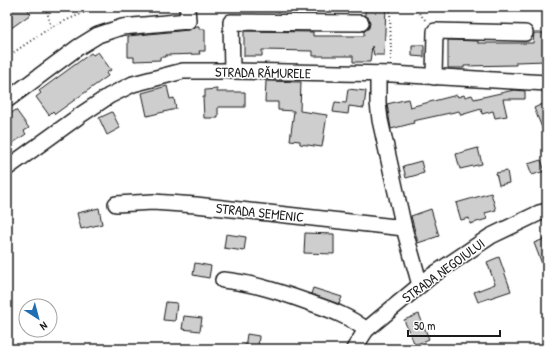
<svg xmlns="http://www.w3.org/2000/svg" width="554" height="356" viewBox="0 0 554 356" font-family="'Patrick Hand',sans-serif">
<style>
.building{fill:#cecece;stroke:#1c1c1c}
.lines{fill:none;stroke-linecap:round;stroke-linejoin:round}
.minor-casing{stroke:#1c1c1c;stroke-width:18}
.path{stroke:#1c1c1c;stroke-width:2;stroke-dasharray:1 3;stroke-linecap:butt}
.minor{stroke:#fff;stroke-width:15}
.labels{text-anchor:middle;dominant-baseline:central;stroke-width:3;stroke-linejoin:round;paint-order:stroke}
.street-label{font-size:14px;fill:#1c1c1c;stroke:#fff}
</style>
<rect width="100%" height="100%" fill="#fff"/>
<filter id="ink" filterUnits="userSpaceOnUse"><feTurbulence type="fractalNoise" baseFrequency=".025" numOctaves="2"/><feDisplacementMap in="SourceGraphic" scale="8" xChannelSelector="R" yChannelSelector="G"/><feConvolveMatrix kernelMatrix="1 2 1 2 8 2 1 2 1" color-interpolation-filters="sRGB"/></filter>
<g filter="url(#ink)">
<g class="building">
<path d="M7 7H26L31 14 7 31Z"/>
<path d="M365 7H386L384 55H374L372 46 370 62H353V56H313V51L262 50V56H244V31L313 32V36H364V31L369 28 370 23 369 18 365 15Z"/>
<path d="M195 26H199V29H205V51H199L200 54 166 55V57H160V60L134 61V57H128V36L189 30Z"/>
<path d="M534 33H547V61L516 62V65L464 66V68H448V40L478 41V43H533Z"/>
<path d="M412 45H424V57L412 56Z"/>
<path d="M98 52 111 70 106 73 108 76 55 114 53 111 49 115 36 97 41 93 39 91 91 53 93 55Z"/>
<path d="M266 81 301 82 300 111 327 115 322 147 300 144V141L290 140 294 111 278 110V102H265Z"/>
<path d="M167 86 170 99 174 98 176 109 147 116 142 93Z"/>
<path d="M217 89V92H245V107H218V118H204L203 97H205V90Z"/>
<path d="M348 89 366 91 364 108 349 106 348 114 333 112 335 102 346 103Z"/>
<path d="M514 90 525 91V99H503L507 116 495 118 493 111 482 114 481 109 461 115 459 111 413 121 414 123 391 129 387 104 408 99 410 107 457 95 458 97 464 95 465 97 472 95 474 99Z"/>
<path d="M547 102V140L534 108Z"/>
<path d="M16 110 29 128 24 131 26 134 7 147V116Z"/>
<path d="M112 112 120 128 107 135 99 118Z"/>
<path d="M478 148 482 164 460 169 456 154Z"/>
<path d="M541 160 545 171 532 175 528 164Z"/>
<path d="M421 161 424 173 406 178 403 166Z"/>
<path d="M507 171 509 183 499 185 496 173Z"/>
<path d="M491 193 496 210 485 213 487 219 470 224 469 218 461 220 456 203Z"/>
<path d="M99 208 102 224 81 229 77 213Z"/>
<path d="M431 209 439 236 418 243 411 216Z"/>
<path d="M305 233 334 234V254L304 253Z"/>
<path d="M226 234 246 237 244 251 224 248Z"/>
<path d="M547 238V274H546L534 243Z"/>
<path d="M499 257 511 291 478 302 474 292 495 284 487 262Z"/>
<path d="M195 263 211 266 209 278 193 275Z"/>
<path d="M313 288 342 297 339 304 311 294Z"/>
<path d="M166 302 177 303 175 321 163 320Z"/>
<path d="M419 314 429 339 415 345 404 320Z"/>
<path d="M184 316 202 318 200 331 182 329Z"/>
<path d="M247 334 259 336 258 348H245Z"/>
</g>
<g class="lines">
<defs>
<g id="minor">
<path d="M232 71 231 22 361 23"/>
<path d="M378 74V103L380 120 404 228 420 285"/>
<path d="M434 77 435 31 525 33"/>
<path d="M7 100 77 48 98 35 122 27 188 21 187 7"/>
<path d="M7 168 82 114 109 96 133 84 183 71H232L392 74 547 83"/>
<path d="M116 204 153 202 196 205 404 228"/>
<path d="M223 280C253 283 280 292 308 302 328 309 350 316 366 330"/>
<path d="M354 349 366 330 430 277 491 236 539 213 547 211"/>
</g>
</defs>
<use href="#minor" class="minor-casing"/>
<g class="path">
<path d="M46 7 51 27"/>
<path d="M116 7 118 14"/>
<path d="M390 7 391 61"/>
<path d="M414 7 426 21"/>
<path d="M7 57 51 27 97 7"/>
</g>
<use href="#minor" class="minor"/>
</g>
</g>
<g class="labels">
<g class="street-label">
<text transform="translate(263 72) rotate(1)">STRADA RĂMURELE</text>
<text transform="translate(260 212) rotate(6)">STRADA SEMENIC</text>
<text transform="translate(443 270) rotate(-36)">STRADA NEGOIULUI</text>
</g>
</g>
<rect width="554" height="356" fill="none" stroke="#fff" stroke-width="24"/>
<rect x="12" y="12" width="530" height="332" fill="none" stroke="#1c1c1c" stroke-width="1.5" filter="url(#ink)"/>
<g transform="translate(38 318) rotate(144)"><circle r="19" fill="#ffffff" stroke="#a4a4a4"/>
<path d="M0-3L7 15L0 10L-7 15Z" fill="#1f6fb2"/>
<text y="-6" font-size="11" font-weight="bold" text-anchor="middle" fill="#1c1c1c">N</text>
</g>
<path d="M408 330v6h92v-6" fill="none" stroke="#1c1c1c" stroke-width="2"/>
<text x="414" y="330" font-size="12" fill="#1c1c1c" stroke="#ffffff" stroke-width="3" paint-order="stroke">50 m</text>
</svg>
